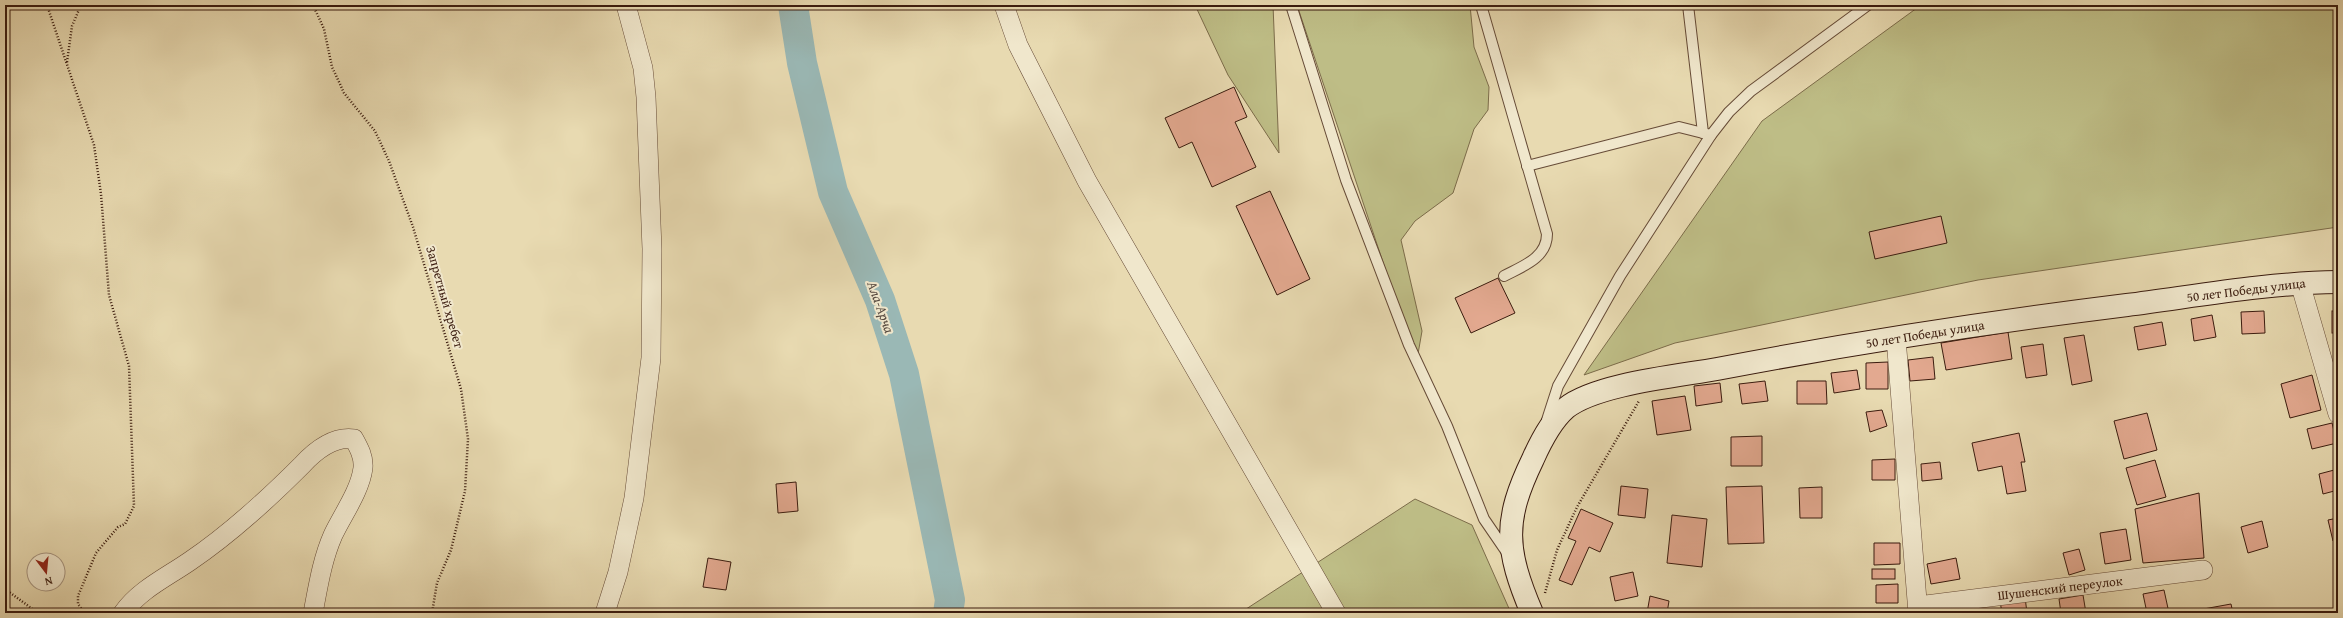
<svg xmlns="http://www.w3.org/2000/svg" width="2343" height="618" viewBox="0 0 2343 618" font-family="'Gentium Book Plus',serif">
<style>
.green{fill:#bebd86;stroke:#7c6c4a}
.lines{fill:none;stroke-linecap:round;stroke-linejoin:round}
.river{stroke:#9ab8b5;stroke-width:30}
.building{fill:#e3a990;stroke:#3a1b0e}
.service-casing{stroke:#664b37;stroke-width:12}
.minor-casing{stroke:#664b37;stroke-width:20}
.secondary-casing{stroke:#3a1b0e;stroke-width:24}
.path{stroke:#3a1b0e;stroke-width:2.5;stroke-dasharray:1 2;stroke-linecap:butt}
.service{stroke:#f0e7cc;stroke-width:10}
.minor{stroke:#f0e7cc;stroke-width:19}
.secondary{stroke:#f0e7cc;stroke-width:22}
.labels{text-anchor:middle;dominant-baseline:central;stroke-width:4;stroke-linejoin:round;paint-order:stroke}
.street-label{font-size:13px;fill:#3a1b0e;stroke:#f0e7cc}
.water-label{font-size:14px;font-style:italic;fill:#574a40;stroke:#f0e7cc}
</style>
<rect width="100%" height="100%" fill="#e8dab1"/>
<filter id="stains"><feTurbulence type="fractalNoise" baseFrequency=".005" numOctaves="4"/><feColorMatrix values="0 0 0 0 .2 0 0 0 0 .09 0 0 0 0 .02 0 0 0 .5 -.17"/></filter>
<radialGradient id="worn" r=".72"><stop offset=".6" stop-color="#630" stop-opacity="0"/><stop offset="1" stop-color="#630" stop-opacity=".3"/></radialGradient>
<g class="green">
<path d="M1195 5H1273L1279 153 1228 75Z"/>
<path d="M1297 5H1470L1474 47 1489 87 1488 110 1474 129 1453 193 1415 221 1401 240 1422 331 1418 354 1407 334Z"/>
<path d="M1921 5H2338V227L1978 280 1675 343 1584 375 1762 121Z"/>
<path d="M1415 499 1472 525 1511 613H1240Z"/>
</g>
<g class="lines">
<path class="river" d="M793 5 802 63 833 192 880 300 904 374 950 600 948 613"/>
</g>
<g class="building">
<path d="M1234 87 1247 117 1235 122 1256 167 1212 187 1192 142 1179 148 1165 118Z"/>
<path d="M1270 191 1310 279 1277 295 1236 206Z"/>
<path d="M1941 216 1947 243 1875 259 1869 232Z"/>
<path d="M1498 278 1515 313 1471 333 1455 298Z"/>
<path d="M2264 311 2265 333 2242 334 2241 312Z"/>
<rect x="2332" y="311" width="6" height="22"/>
<path d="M2212 315 2216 337 2194 341 2191 319Z"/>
<path d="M2162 322 2166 345 2138 350 2134 327Z"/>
<path d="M2008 332 2012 359 1946 370 1941 343Z"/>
<path d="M2084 335 2092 381 2072 385 2064 338Z"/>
<path d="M2043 344 2047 375 2026 378 2021 347Z"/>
<path d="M1933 357 1935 379 1910 381 1908 360Z"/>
<path d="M1888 362V389H1866V363Z"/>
<path d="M1857 370 1860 389 1834 393 1831 373Z"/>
<path d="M2312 375 2321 410 2290 418 2281 384Z"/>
<path d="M1765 381 1768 401 1742 404 1739 384Z"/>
<path d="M1797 381H1826L1827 404H1797Z"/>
<path d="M1720 383 1722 402 1696 406 1694 386Z"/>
<path d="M1685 396 1691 430 1657 435 1652 401Z"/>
<path d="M1882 410 1887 426 1870 432 1866 412Z"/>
<path d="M2147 413 2157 450 2124 459 2114 421Z"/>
<path d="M2332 423 2337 443 2312 449 2307 429Z"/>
<path d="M2019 433 2025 462H2021L2026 491 2007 494 2002 466 1978 471 1972 443Z"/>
<path d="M1762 436V466H1731V437Z"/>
<path d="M1895 459V480H1872V460Z"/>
<path d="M2155 460 2166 497 2137 505 2126 468Z"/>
<path d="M1940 462 1942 479 1922 481 1921 464Z"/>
<path d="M2338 469V490L2323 494 2319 474Z"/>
<path d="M796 482 798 511 778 513 776 484Z"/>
<path d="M1621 486 1648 489 1645 518 1618 515Z"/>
<path d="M1762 486 1764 543 1728 544 1726 487Z"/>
<path d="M1822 487V518H1800L1799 488Z"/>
<path d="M2199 493 2204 558 2143 563 2135 509Z"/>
<path d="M1581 509 1613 523 1600 552 1589 547 1572 585 1559 580 1576 541 1568 538Z"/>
<path d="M1672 515 1707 519 1702 567 1667 563Z"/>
<path d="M2338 518V539L2333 541 2328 520Z"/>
<path d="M2262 521 2268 547 2248 553 2241 527Z"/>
<path d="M2126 529 2131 560 2105 564 2100 533Z"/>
<path d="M1874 543H1900V564L1874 565Z"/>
<path d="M2079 549 2085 570 2069 575 2063 553Z"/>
<path d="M708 558 731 562 726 590 703 587Z"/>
<path d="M1956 558 1960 579 1931 584 1927 564Z"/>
<rect x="1872" y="569" width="23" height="10"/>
<path d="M1633 572 1638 596 1615 601 1610 577Z"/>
<path d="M1898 584V603H1876V585Z"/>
<path d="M2164 590 2169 613H2147L2143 594Z"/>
<path d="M2083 595 2086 613H2061L2059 599Z"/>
<path d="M1650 596 1669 601 1667 613H1647Z"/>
<path d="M2025 597 2027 613H2002L2000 601Z"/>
<path d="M2231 604 2233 613H2199L2198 610Z"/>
</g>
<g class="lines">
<defs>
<g id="service">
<path d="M1291 5 1346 180 1409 345 1447 426 1484 519 1508 554"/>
<path d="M1481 5 1547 234C1547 258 1523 266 1504 276"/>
<path d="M1688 5 1703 133"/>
<path d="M1527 166 1679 127 1711 135"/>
<path d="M1547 420 1558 386 1620 276 1711 135 1729 112 1751 91 1868 5"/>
</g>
<g id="minor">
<path d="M1004 5 1018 45 1087 181 1336 613"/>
<path d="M2300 283 2338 414"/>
<path d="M1896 338 1918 613"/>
<path d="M1918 606 2203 570"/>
<path d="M123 613C139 590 167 577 190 561 230 534 268 499 302 465 315 451 334 436 354 439 359 448 364 457 363 468 360 491 343 514 333 535 322 560 318 587 313 613"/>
<path d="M605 613 618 572 634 498 651 358 652 249 646 97 643 68 626 5"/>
</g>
<path id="secondary" d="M1532 613C1505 549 1503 521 1533 459 1541 441 1551 421 1566 408 1596 384 1678 376 1717 369 1853 343 1990 322 2127 305 2197 296 2267 283 2338 282"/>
</defs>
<use href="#service" class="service-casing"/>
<use href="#minor" class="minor-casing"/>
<use href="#secondary" class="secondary-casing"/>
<g class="path">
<path d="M47 5 94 145 101 194 109 295 129 366 134 506 125 524 118 527 96 553 78 596V604L83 611 82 613"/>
<path d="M313 5 324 29 332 67 340 84 344 93 375 131 389 161 413 227 461 389 468 439 465 491 451 550 437 583 432 613"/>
<path d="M67 62 72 26 81 5"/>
<path d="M5 589 38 613"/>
<path d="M1545 593 1557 550 1577 507 1639 401"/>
</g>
<use href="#service" class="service"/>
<use href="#minor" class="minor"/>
<use href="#secondary" class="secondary"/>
</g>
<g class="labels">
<g class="street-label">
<text transform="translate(2246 290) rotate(-7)">50 лет Победы улица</text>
<text transform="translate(445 297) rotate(74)">Запретный хребет</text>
<text transform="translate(1925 334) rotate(-9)">50 лет Победы улица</text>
<text transform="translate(2060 588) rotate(-7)">Шушенский переулок</text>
</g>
<g class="water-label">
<text transform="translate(881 307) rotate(70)">Ала-Арча</text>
</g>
</g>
<rect width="2343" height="618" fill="none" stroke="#e8dab1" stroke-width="20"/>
<rect x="6" y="6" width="2331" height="606" fill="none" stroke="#3a1b0e" stroke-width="2"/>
<rect x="10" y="10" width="2323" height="598" fill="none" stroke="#3a1b0e"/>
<g transform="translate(46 572) rotate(164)"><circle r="19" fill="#f0e7cc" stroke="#a79580"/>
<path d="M0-3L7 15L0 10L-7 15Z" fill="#8f2418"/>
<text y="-6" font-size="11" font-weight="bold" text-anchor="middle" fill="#3a1b0e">N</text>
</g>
<rect width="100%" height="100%" filter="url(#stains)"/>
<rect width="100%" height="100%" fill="url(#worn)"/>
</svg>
